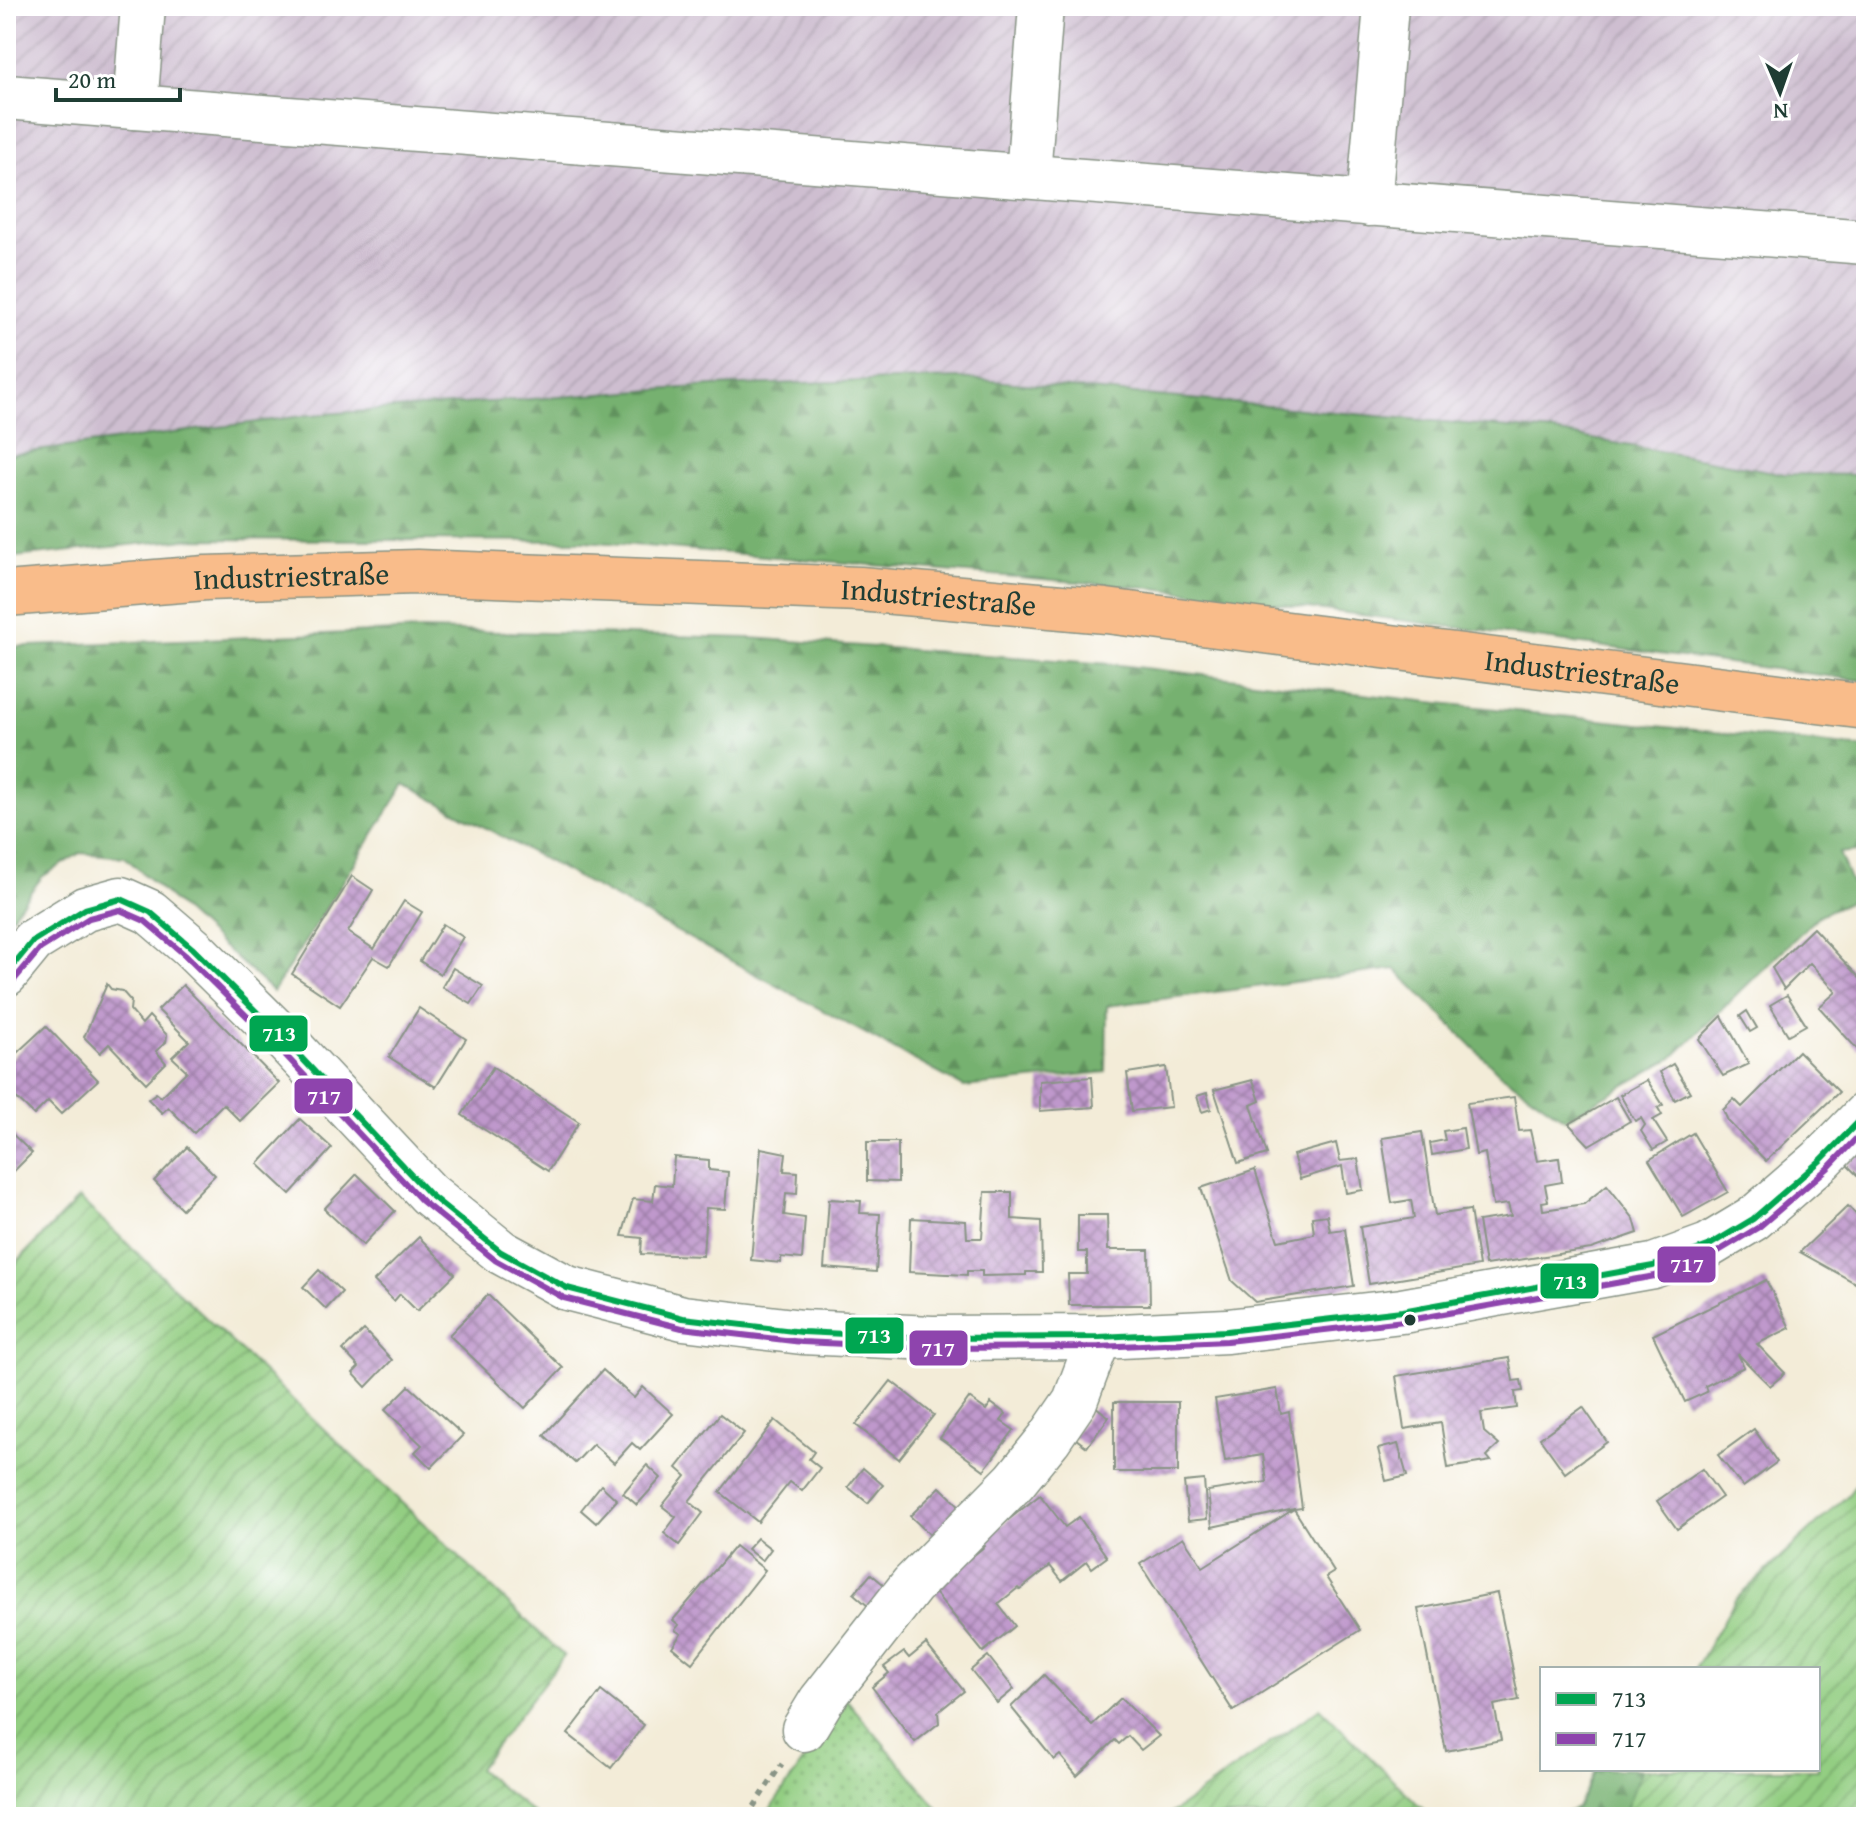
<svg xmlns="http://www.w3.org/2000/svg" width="1872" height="1823" viewBox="0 0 1872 1823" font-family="'Gentium Book Plus',serif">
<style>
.industrial{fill:url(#industrial-furrows)}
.forest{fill:url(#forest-firs);stroke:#4a7752;stroke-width:2}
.park{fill:url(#park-dots);stroke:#59865b;stroke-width:2}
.garden{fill:url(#garden-furrows);stroke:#59865b;stroke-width:2}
.building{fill:url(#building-cross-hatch)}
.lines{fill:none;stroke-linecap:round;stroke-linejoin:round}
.minor-casing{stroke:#899486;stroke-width:47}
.major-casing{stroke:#899486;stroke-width:47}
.path{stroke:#899486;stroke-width:5;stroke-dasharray:6 6;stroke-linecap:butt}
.minor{stroke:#fff;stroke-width:44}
.major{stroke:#f9bc8a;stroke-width:44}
.bus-1-casing{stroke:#fff;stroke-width:12}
.bus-2-casing{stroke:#fff;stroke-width:12}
.bus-1{stroke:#00a651;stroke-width:6}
.bus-2{stroke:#8e44ad;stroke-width:6}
.bus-dot{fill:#1f3d34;stroke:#fff;stroke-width:3}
.labels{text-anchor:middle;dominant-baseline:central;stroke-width:6;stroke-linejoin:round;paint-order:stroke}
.street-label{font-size:30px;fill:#1f3d34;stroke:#fff}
.line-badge{stroke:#fff;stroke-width:3}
.badge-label{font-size:22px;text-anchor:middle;font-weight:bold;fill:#fff}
</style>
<defs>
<pattern id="industrial-furrows" width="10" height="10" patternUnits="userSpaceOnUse" patternTransform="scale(2)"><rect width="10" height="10" fill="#cebed0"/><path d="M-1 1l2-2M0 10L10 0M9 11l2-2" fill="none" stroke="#b0a4b3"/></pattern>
<pattern id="forest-firs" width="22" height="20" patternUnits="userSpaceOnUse" patternTransform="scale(2)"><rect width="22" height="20" fill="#76b170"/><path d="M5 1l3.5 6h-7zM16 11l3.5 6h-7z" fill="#60915d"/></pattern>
<pattern id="park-dots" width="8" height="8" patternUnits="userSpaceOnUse" patternTransform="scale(2)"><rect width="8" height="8" fill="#93ce82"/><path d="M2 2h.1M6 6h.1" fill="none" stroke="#77a86b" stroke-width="1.8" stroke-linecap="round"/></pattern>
<pattern id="garden-furrows" width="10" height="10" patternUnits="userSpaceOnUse" patternTransform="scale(2)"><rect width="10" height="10" fill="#93ce82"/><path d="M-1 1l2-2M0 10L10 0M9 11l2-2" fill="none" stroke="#77a86b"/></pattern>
<pattern id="building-cross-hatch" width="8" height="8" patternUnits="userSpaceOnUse" patternTransform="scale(2)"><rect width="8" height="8" fill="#bf98cc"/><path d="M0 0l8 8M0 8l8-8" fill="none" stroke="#9b7da6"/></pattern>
</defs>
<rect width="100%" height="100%" fill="#fff"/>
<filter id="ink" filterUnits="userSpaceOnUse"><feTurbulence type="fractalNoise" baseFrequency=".0125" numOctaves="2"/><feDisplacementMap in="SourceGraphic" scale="16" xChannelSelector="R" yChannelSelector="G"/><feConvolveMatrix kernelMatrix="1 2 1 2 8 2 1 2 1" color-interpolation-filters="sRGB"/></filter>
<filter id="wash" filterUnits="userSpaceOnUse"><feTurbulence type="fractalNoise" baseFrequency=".006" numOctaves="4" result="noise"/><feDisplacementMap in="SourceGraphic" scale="32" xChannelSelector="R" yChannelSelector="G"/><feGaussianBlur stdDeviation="1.8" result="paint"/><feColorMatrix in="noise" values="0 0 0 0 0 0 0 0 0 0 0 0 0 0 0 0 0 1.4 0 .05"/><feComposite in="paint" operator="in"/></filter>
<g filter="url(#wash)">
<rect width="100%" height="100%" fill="#f3ecd8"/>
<path class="industrial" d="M6 6H1866V475L1785 474 1554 432 959 378 310 415 6 455Z"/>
<g class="forest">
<path d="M959 378 1554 432 1785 474 1866 475V681L1161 589 585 541 187 539 6 558V455L310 415 712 386Z"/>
<path d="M423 630 750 638 1111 664 1439 703 1866 748V850L1839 853 1858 898 1819 915 1671 1059 1565 1119 1499 1073 1395 969 1107 1006 1106 1072 964 1087 405 784 273 992 125 857 80 853 42 877 6 924V647Z"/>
<path d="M1596 1769H1642L1623 1817H1557L1577 1808Z"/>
</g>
<path class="park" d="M846 1699 945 1817H765Z"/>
<g class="garden">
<path d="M79 1198 564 1656 478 1769 538 1817H6V1273Z"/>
<path d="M1866 1471V1817H1623L1642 1769H1818V1669H1695L1735 1600 1848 1495Z"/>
<path d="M1320 1708 1431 1817H1166Z"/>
</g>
<g id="blocks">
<g class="building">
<path d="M352 876 373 890 348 932 374 949 404 901 422 912 389 966 373 957 340 1006 292 974Z"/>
<path d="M443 924 463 937 440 974 420 961Z"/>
<path d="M1813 928 1866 985V1041L1857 1049 1819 1007 1836 992 1810 963 1784 989 1772 968Z"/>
<path d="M453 968 483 986 471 1004 442 987Z"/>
<path d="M107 984 111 989 122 991 131 1001 130 1010 142 1024 149 1016 167 1035 166 1042 156 1051 166 1063 146 1083 109 1044 100 1053 84 1037Z"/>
<path d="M183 985 279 1083 240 1121 223 1104 194 1133 168 1107 162 1113 148 1099 156 1093 161 1097 187 1071 172 1057 189 1041 158 1010Z"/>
<path d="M1787 995 1806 1025 1788 1035 1770 1005Z"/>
<path d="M419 1008 466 1039 436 1087 389 1057Z"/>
<path d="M1747 1011 1757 1028 1750 1032 1740 1016Z"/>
<path d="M1722 1016 1749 1064 1723 1076 1699 1039Z"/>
<path d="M46 1026 98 1080 61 1114 48 1101 34 1115 6 1088V1063Z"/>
<path d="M1798 1051 1839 1092 1766 1161 1728 1121 1723 1110 1734 1099 1742 1107Z"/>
<path d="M1673 1064 1690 1092 1675 1100 1660 1072Z"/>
<path d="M493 1067 579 1122 548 1171 462 1115Z"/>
<path d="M1166 1067 1171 1107 1132 1111 1127 1073Z"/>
<path d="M1092 1077 1094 1107 1040 1111V1081Z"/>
<path d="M1253 1080 1260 1101 1251 1105 1267 1154 1238 1163 1214 1090Z"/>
<path d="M1647 1080 1663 1105 1658 1108 1662 1115 1653 1120 1667 1142 1653 1150 1641 1131 1645 1125 1641 1118 1635 1121 1620 1095Z"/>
<path d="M1207 1093 1211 1109 1202 1112 1197 1096Z"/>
<path d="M1514 1097 1519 1131 1530 1130 1537 1161 1559 1158 1562 1182 1545 1185 1548 1201 1542 1202 1543 1210 1584 1204 1607 1185 1634 1219 1638 1233 1591 1249 1485 1265 1478 1221 1511 1216 1508 1204 1493 1206 1485 1153 1476 1155 1467 1103Z"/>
<path d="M1616 1097 1630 1121 1589 1145 1569 1124Z"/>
<path d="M300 1119 332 1148 290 1194 258 1164Z"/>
<path d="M6 1128 32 1153 6 1179Z"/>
<path d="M1463 1128 1466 1149 1432 1155 1430 1143 1445 1140 1443 1131Z"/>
<path d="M1422 1132 1435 1215 1470 1210 1479 1266 1369 1284 1360 1227 1414 1218 1411 1200 1392 1203 1382 1138Z"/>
<path d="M1693 1133 1728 1192 1683 1217 1649 1160Z"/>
<path d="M867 1142H898V1182L867 1181Z"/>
<path d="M1336 1143 1340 1161 1358 1159 1363 1190 1346 1193 1342 1166 1300 1179 1293 1155Z"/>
<path d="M187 1147 215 1175 182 1209 154 1181Z"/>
<path d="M761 1148 786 1153 784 1171 798 1172 797 1194 786 1193 784 1215 805 1218 802 1259 781 1257V1263L751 1260Z"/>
<path d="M1862 1151 1866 1154V1184L1847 1165Z"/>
<path d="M674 1157 709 1160V1170L728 1172 725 1209 706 1208 703 1256 641 1254 642 1238 622 1236 633 1199 653 1201 655 1184 672 1186Z"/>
<path d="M1255 1170 1278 1241 1314 1234 1312 1217 1327 1215 1330 1231 1345 1229 1354 1286 1255 1302 1232 1281 1201 1188Z"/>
<path d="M357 1174 395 1211 363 1245 324 1209Z"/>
<path d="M985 1192H1012V1219L1041 1221 1042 1272H1026V1275L982 1276V1271H967V1275L909 1272 911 1218 966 1221 967 1238H982Z"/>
<path d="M829 1199 861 1201 860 1213 880 1214 876 1272 824 1268Z"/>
<path d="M1848 1206 1866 1225V1289L1800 1252Z"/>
<path d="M1078 1215H1107L1108 1250H1149L1150 1305H1069L1068 1274H1087V1252H1078Z"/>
<path d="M419 1237 455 1274 417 1311 400 1294 394 1301 374 1281Z"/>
<path d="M319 1270 342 1292 326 1309 303 1287Z"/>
<path d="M1766 1280 1790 1328 1757 1344 1785 1373 1770 1386 1738 1354 1744 1367 1705 1386 1707 1392 1685 1402 1653 1335Z"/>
<path d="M488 1295 563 1368 525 1408 449 1335Z"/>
<path d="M364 1330 392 1360 366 1387 353 1373 359 1367 343 1350Z"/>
<path d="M1509 1358 1513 1381 1521 1380 1523 1391 1515 1392 1517 1408 1481 1413 1484 1432 1499 1445 1487 1456 1491 1461 1448 1468 1441 1423 1404 1429 1396 1376Z"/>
<path d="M603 1370 634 1398 643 1387 673 1414 640 1450 632 1443 614 1463 593 1444 575 1463 544 1435Z"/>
<path d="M891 1381 934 1415 899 1459 856 1425Z"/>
<path d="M409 1386 463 1435 431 1468 415 1452 422 1445 385 1410Z"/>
<path d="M1277 1389 1281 1414 1289 1412 1302 1508 1294 1509 1334 1572 1326 1577 1360 1630 1233 1711 1140 1564 1183 1537 1203 1567 1294 1509 1212 1527 1208 1491 1267 1482 1263 1455 1225 1461 1215 1399Z"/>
<path d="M969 1398 986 1410 991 1403 1006 1414 1001 1421 1014 1430 984 1470 940 1438Z"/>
<rect x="1114" y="1402" width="64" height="70"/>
<path d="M1095 1406 1109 1417 1087 1447 1072 1436Z"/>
<path d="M1583 1407 1607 1442 1565 1473 1540 1438Z"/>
<path d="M720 1414 744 1433 689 1501 703 1513 679 1545 664 1533 676 1517 662 1506 686 1476 677 1468Z"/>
<path d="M775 1420 814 1452 809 1459 820 1468 802 1491 790 1482 758 1522 720 1492Z"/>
<path d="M1754 1429 1777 1462 1743 1487 1718 1455Z"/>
<path d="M1398 1444 1407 1476 1386 1481 1378 1449Z"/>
<path d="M647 1465 661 1478 637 1505 623 1493Z"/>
<path d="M863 1468 883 1485 868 1503 848 1487Z"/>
<path d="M1702 1469 1722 1497 1677 1529 1657 1501Z"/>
<path d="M1204 1480 1207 1519 1188 1521 1184 1482Z"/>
<path d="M601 1485 617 1500 596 1523 581 1510Z"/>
<path d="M940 1487 969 1515 941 1545 910 1516Z"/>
<path d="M1040 1495 1065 1527 1079 1517 1107 1557 1092 1568 1087 1561 1062 1581 1050 1566 1020 1590 1018 1588 998 1604 1015 1626 983 1652 932 1589 985 1546 981 1541Z"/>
<path d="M757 1538 771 1549 762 1561 747 1549Z"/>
<path d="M735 1546 765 1570 692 1663 672 1647 681 1634 675 1630 679 1625 673 1620Z"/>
<path d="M871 1574 894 1593 876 1613 854 1594Z"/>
<path d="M1497 1593 1519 1700 1494 1705 1501 1740 1446 1751 1418 1609Z"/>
<path d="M926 1644 964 1691 938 1712 939 1723 915 1742 872 1687 889 1673 884 1667 904 1652 909 1658Z"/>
<path d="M988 1656 1014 1689 997 1703 971 1670Z"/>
<path d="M1044 1675 1092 1725 1121 1698 1159 1736 1141 1750 1128 1736 1119 1744 1115 1740 1077 1776 1060 1755 1054 1760 1011 1707Z"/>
<path d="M601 1691 644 1725 611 1768 568 1734Z"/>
</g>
</g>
</g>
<g filter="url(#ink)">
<use href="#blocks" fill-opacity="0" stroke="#899486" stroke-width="2"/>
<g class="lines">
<defs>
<g id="minor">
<path d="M6 97 1866 242"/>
<path d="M135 107 143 6"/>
<path d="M1028 176 1041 6"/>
<path d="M1369 204 1386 6"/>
<path d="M6 974 33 941 85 909 121 899 150 912 192 948 282 1037 429 1194 501 1252 567 1288 683 1318 802 1332 932 1338 1099 1337 1227 1331 1402 1311 1653 1266 1708 1246 1753 1219 1821 1160 1866 1114"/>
<path d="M804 1729 821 1701 912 1585 1015 1481 1049 1439 1075 1401 1099 1337"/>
</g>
<g id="major">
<path id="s1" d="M6 594 206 578 417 572 860 589 1106 611 1866 707"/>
</g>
</defs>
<use href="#minor" class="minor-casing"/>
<use href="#major" class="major-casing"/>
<path class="path" d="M747 1817 782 1764"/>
<use href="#minor" class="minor"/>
<use href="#major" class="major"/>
<defs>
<path id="bus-1" d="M6 974 33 941 85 909 121 899 150 912 192 948 282 1037 429 1194 501 1252 567 1288 683 1318 802 1332 932 1338 1099 1337 1227 1331 1402 1311 1653 1266 1708 1246 1753 1219 1821 1160 1866 1114"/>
<path id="bus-2" d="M14 980 40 949 89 918 120 910 145 921 185 955 275 1044 422 1201 495 1260 564 1298 682 1328 802 1342 932 1348 1099 1347 1227 1341 1404 1321 1655 1276 1712 1255 1759 1227 1828 1168 1866 1128"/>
</defs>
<use href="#bus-1" class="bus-1-casing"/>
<use href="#bus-2" class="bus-2-casing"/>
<use href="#bus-1" class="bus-1"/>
<use href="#bus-2" class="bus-2"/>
</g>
</g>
<circle class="bus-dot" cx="1410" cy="1320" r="7"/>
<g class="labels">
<g class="street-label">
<text stroke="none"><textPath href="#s1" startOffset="286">Industriestraße</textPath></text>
<text stroke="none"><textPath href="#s1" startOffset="934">Industriestraße</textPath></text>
<text stroke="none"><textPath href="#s1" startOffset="1582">Industriestraße</textPath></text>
</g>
</g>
<g class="line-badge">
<rect x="248" y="1014" width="61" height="39" rx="8" fill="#00a651"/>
<rect x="293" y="1077" width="61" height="38" rx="8" fill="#8e44ad"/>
<rect x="1656" y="1245" width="61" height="39" rx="8" fill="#8e44ad"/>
<rect x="1539" y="1262" width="61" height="38" rx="8" fill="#00a651"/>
<rect x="844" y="1316" width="61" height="39" rx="8" fill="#00a651"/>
<rect x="908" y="1329" width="61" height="38" rx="8" fill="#8e44ad"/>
</g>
<g class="badge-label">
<text x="279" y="1041">713</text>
<text x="324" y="1104">717</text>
<text x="1687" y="1272">717</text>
<text x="1570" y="1289">713</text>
<text x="874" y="1343">713</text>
<text x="938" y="1356">717</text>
</g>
<rect width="1872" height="1823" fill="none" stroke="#fff" stroke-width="32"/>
<rect x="1540" y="1667" width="280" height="104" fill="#ffffff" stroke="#a5b1ae" stroke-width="2"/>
<rect x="1556" y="1693" width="40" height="12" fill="#00a651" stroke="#a5b1ae" stroke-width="2"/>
<text x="1612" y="1707" font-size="24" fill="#1f3d34">713</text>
<rect x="1556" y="1733" width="40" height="12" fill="#8e44ad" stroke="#a5b1ae" stroke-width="2"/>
<text x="1612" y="1747" font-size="24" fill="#1f3d34">717</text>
<g transform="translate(1780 92) rotate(178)" stroke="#ffffff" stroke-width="6" paint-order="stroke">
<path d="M0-6L14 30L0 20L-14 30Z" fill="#1f3d34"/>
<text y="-12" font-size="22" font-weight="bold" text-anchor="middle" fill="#1f3d34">N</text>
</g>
<path d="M56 88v12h124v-12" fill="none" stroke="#1f3d34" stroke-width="4"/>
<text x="68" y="88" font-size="24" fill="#1f3d34" stroke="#ffffff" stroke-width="6" paint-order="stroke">20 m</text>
</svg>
